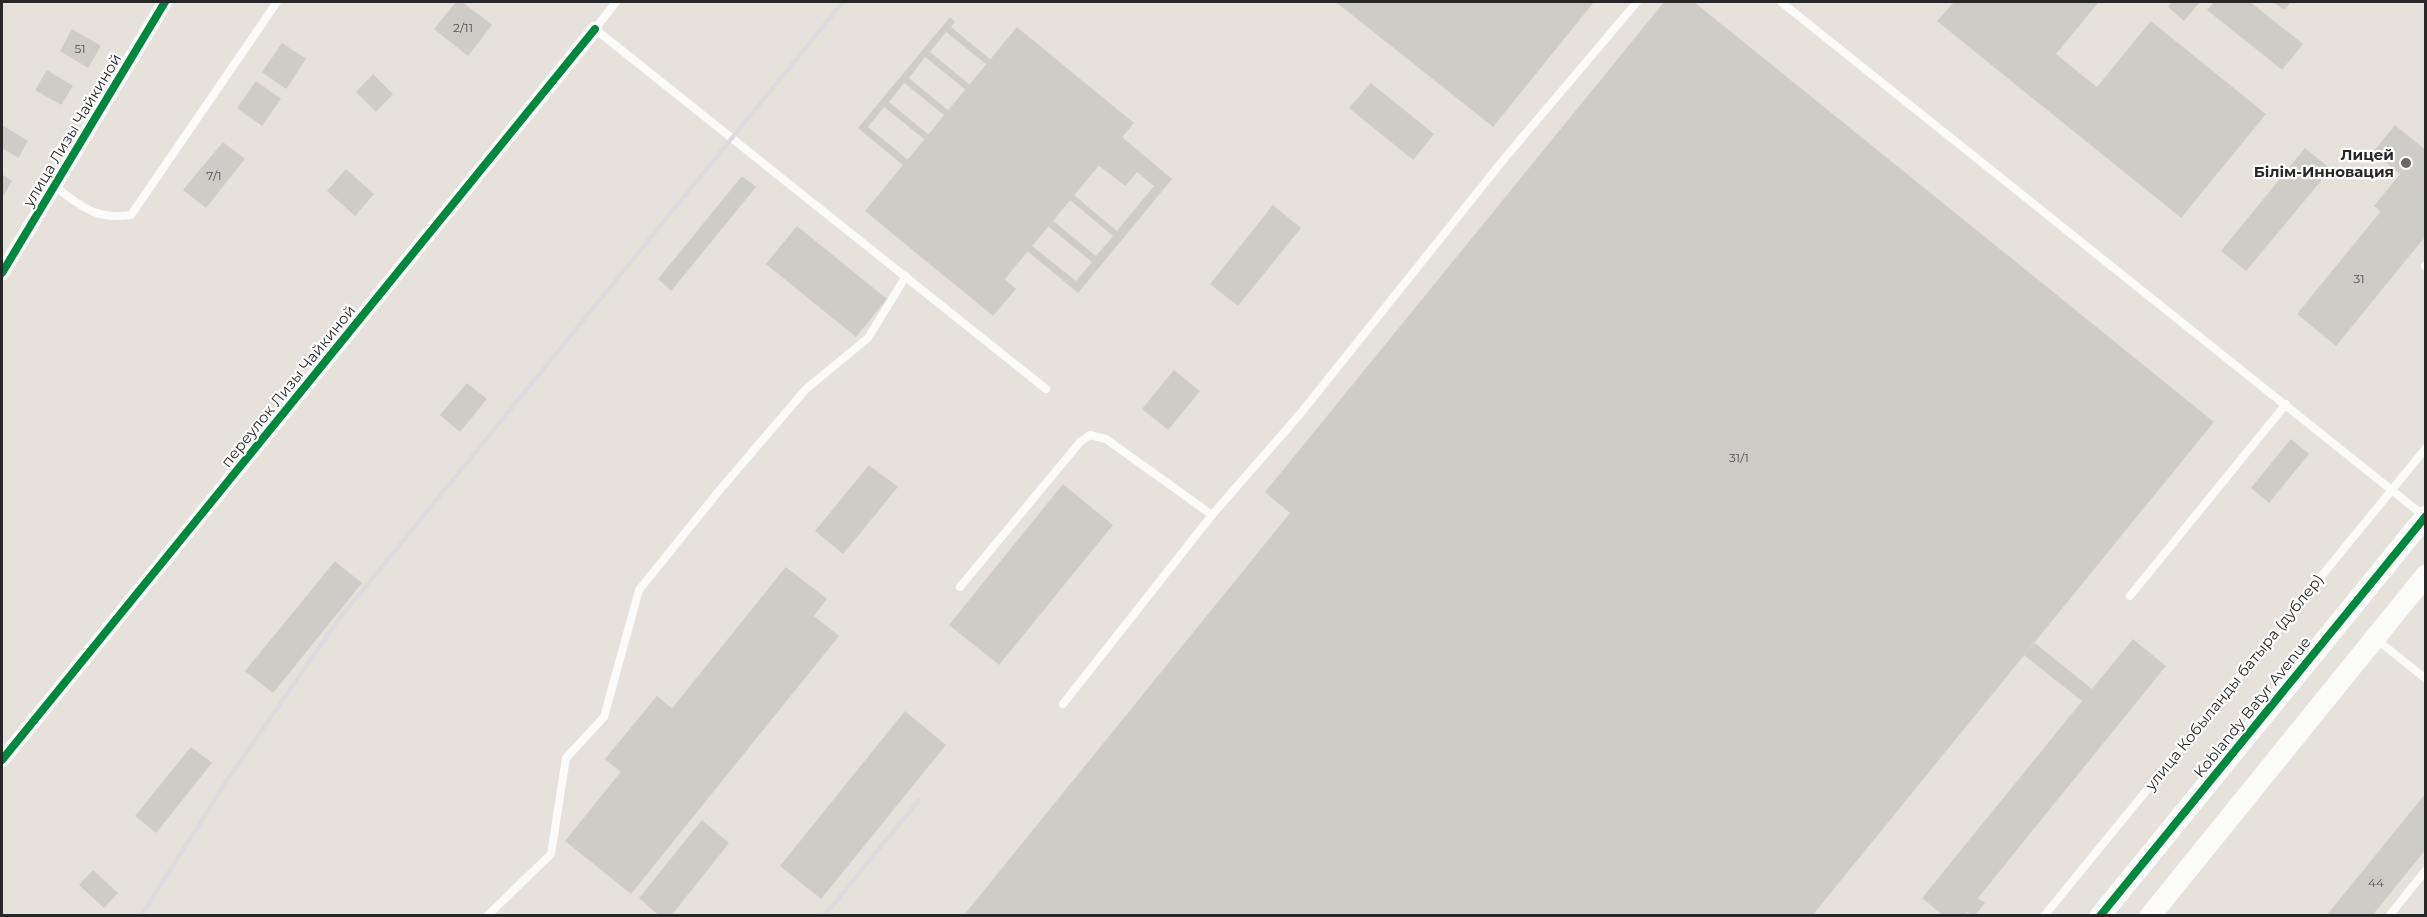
<svg xmlns="http://www.w3.org/2000/svg" width="2427" height="917" viewBox="0 0 2427 917" font-family="Montserrat,sans-serif">
<style>
.building{fill:#ceccc7;stroke:#d0cdc8;stroke-width:1.5}
.lines{fill:none;stroke-linecap:round;stroke-linejoin:round}
.lane{stroke:#fbfbfa;stroke-width:8}
.street{stroke:#fbfbfa;stroke-width:15}
.secondary{stroke:#fbfbfa;stroke-width:21}
.rail{stroke:#dcdbdd;stroke-width:4.5}
.cycleway-casing{stroke:#fff;stroke-width:11}
.cycleway{stroke:#00873e;stroke-width:8}
.poi-dot{fill:#6a6866;stroke:#fff;stroke-width:2}
.labels{text-anchor:middle;dominant-baseline:central;stroke-width:4.5;stroke-linejoin:round;paint-order:stroke}
.number-label{font-size:12px;fill:#525150}
.street-label{font-size:15px;fill:#272727;stroke:#fff}
.poi-label{font-size:15px;font-weight:bold;fill:#272727;stroke:#fff;text-anchor:end}
</style>
<rect width="100%" height="100%" fill="#e6e2db"/>
<g class="building">
<path d="M457 2H461L491 25 468 55 435 29Z"/>
<path d="M1337 2H1593L1493 126Z"/>
<path d="M1665 2H1693L2213 422 1811 916H964L1291 513 1266 492Z"/>
<path d="M1955 2H2098L2055 54 2097 88 2151 22 2265 114 2181 217 1938 21Z"/>
<path d="M2173 2H2199L2184 20 2169 7Z"/>
<path d="M2215 2H2249L2302 44 2282 69 2208 10Z"/>
<path d="M2274 2H2290L2284 9Z"/>
<path d="M950 18 954 22 950 27 990 60 987 64 946 31 929 52 969 85 966 89 925 56 908 78 948 111 945 115 904 82 888 102 928 135 925 139 884 106 867 127 907 160 904 165 859 128Z"/>
<path d="M1017 28 1133 123 1004 279 1015 289 993 315 866 211Z"/>
<path d="M72 30 100 46 88 67 61 51Z"/>
<path d="M282 44 305 59 286 88 263 72Z"/>
<path d="M47 71 72 86 61 104 36 90Z"/>
<path d="M373 75 392 94 376 111 357 92Z"/>
<path d="M256 82 280 99 262 125 238 108Z"/>
<path d="M1371 84 1433 134 1413 159 1350 108Z"/>
<path d="M2 126 27 141 18 157 2 147Z"/>
<path d="M2395 126 2426 151V194L2374 152Z"/>
<path d="M1121 137 1171 179 1078 292 1027 250 1031 246 1076 282 1093 262 1048 225 1052 221 1096 257 1114 236 1070 199 1073 195 1117 232 1155 186 1137 171 1125 185 1098 164Z"/>
<path d="M223 143 244 159 206 207 184 190Z"/>
<path d="M2305 149 2330 169 2246 270 2222 251Z"/>
<path d="M346 170 373 194 355 215 328 191Z"/>
<path d="M2401 174 2426 194V235L2419 243 2375 206Z"/>
<path d="M2 175 11 181 2 197Z"/>
<path d="M742 177 755 187 671 290 659 279Z"/>
<path d="M1273 206 1300 228 1238 305 1211 284Z"/>
<path d="M2381 212 2419 243 2336 345 2298 314Z"/>
<path d="M797 227 886 299 856 336 767 264Z"/>
<path d="M1174 371 1199 391 1168 429 1143 409Z"/>
<path d="M467 384 486 399 460 431 441 415Z"/>
<path d="M2291 440 2308 454 2269 502 2252 488Z"/>
<path d="M869 466 897 487 843 553 816 531Z"/>
<path d="M1063 485 1112 525 999 664 950 625Z"/>
<path d="M335 562 361 583 273 692 246 671Z"/>
<path d="M786 568 826 599 813 616 773 584Z"/>
<path d="M773 584 838 636 631 893 566 841Z"/>
<path d="M2133 640 2165 666 1977 898 1984 903 1974 916 1967 911 1963 916H1945L1923 898 2083 701 2025 655 2035 644 2092 690Z"/>
<path d="M657 697 672 709 622 772 606 759Z"/>
<path d="M905 712 945 745 821 898 781 866Z"/>
<path d="M191 748 211 763 156 832 136 816Z"/>
<path d="M2426 794V848L2371 916H2327Z"/>
<path d="M702 821 728 843 670 916H661L640 898Z"/>
<path d="M93 871 117 893 104 907 80 885Z"/>
</g>
<g class="lines">
<g class="lane">
<path d="M616 2 595 29 1046 389"/>
<path d="M1781 2 2424 516"/>
<path d="M54 186C83 207 94 220 131 215L277 2"/>
<path d="M2425 266H2426"/>
<path d="M960 587 1080 442 1090 435 1106 439 1212 515"/>
<path d="M2130 596 2286 404"/>
<path d="M2376 639 2426 679"/>
<path d="M1063 704 1212 515 1300 414 1504 159 1637 2"/>
<path d="M487 916 551 854 566 758 604 717 639 590 718 492 806 389 868 338 906 276"/>
<path d="M2044 916 2426 448"/>
<path d="M2389 916 2426 870"/>
</g>
<g class="street">
<path d="M2 273 165 2"/>
<path d="M2 760 595 29"/>
</g>
<g class="secondary">
<path d="M2100 916 2426 516"/>
<path d="M2150 916 2426 575"/>
</g>
<g class="rail">
<path d="M141 916 226 782 336 623 843 2"/>
<path d="M824 916 919 800"/>
</g>
<defs>
<g id="cycleway">
<path d="M2 273 165 2"/>
<path d="M2 760 595 29"/>
<path d="M2100 916 2426 516"/>
</g>
</defs>
<use href="#cycleway" class="cycleway-casing"/>
<use href="#cycleway" class="cycleway"/>
</g>
<circle class="poi-dot" cx="2406" cy="163" r="6"/>
<g class="labels">
<g class="number-label">
<text x="463" y="27">2/11</text>
<text x="80" y="48">51</text>
<text x="214" y="175">7/1</text>
<text x="2359" y="278">31</text>
<text x="1739" y="457">31/1</text>
<text x="2376" y="882">44</text>
</g>
<g class="street-label">
<text transform="translate(72 130) rotate(-59)">улица Лизы Чайкиной</text>
<text transform="translate(288 386) rotate(-51)">переулок Лизы Чайкиной</text>
<text transform="translate(2234 682) rotate(-51)">улица Кобыланды батыра (дублер)</text>
<text transform="translate(2252 707) rotate(-51)">Koblandy Batyr Avenue</text>
</g>
<g class="poi-label">
<text x="2394" y="154">Лицей<tspan x="2394" dy="17">Білім-Инновация</tspan></text>
</g>
</g>
<rect width="2427" height="917" fill="none" stroke="#272727" stroke-width="6"/>
</svg>
